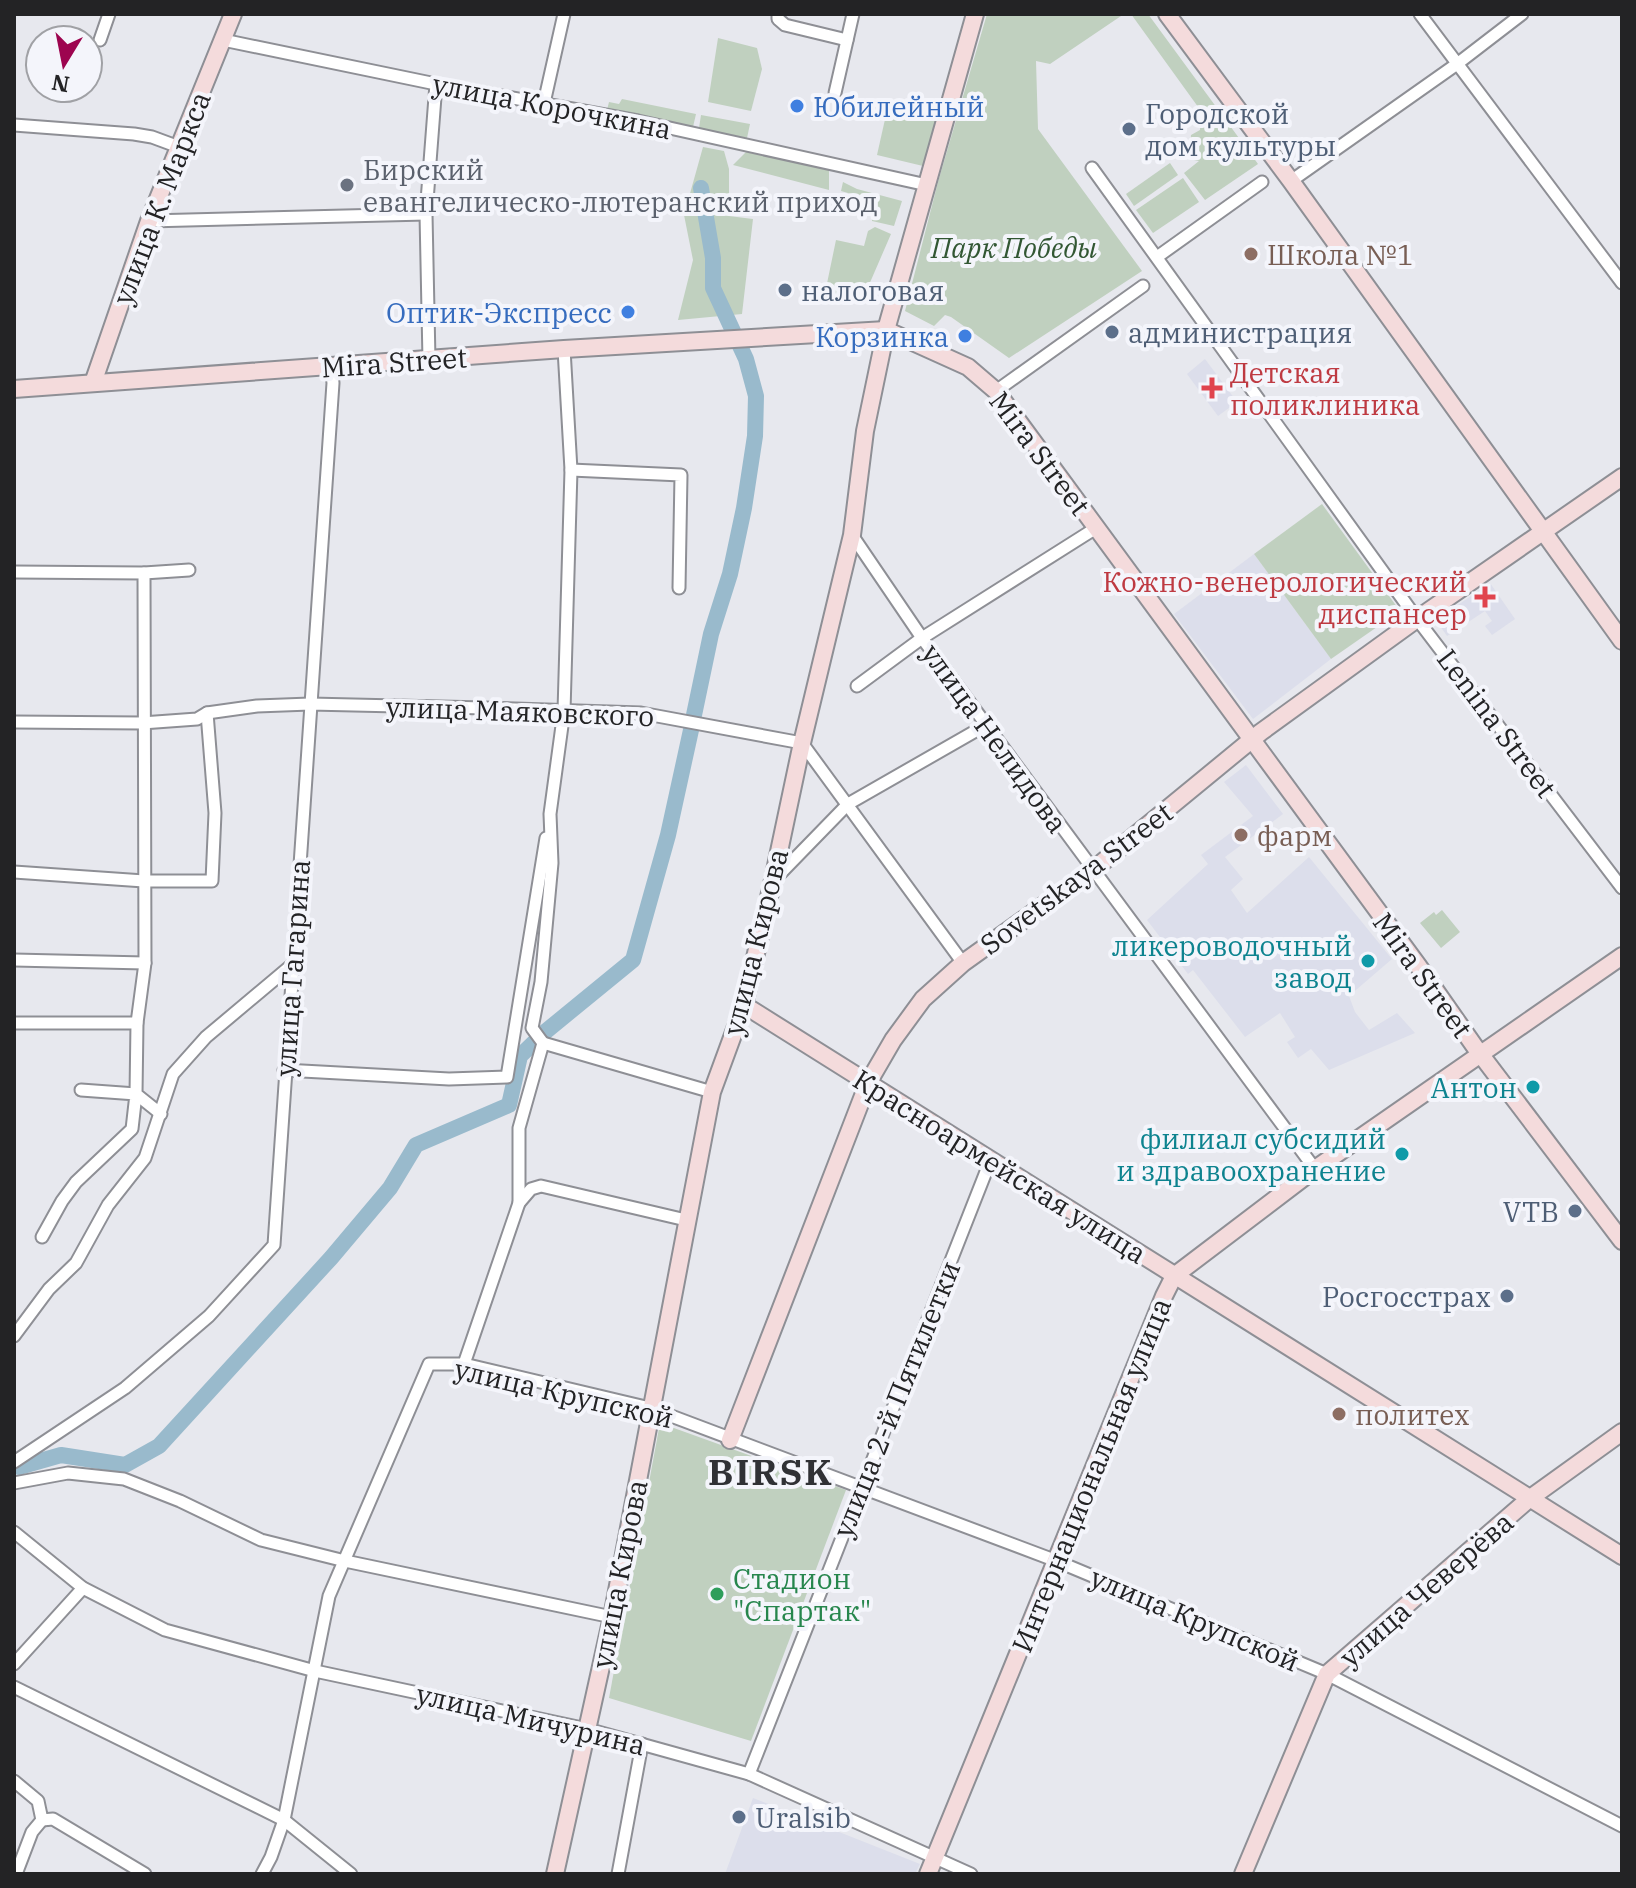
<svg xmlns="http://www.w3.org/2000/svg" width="1636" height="1888" viewBox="0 0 1636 1888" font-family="'IBM Plex Serif',serif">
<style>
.built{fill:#dcdeeb}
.green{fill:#c0d0bf}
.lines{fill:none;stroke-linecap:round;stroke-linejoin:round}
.river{stroke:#99bacc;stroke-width:16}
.street-casing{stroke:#8e8f95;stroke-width:15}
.secondary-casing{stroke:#8e8f95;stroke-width:20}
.street{stroke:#fff;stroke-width:11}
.secondary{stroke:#f4dbdc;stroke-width:16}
.shop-dot{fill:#3f7fe0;stroke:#f4f5fb;stroke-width:3}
.service-dot{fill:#5c6f8a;stroke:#f4f5fb;stroke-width:3}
.worship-dot{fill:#6b7280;stroke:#f4f5fb;stroke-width:3}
.education-dot{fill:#8d6e63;stroke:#f4f5fb;stroke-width:3}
.health-dot{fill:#e0444e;stroke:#f4f5fb;stroke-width:3}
.culture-dot{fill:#0f9aa8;stroke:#f4f5fb;stroke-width:3}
.leisure-dot{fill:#2e9e5b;stroke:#f4f5fb;stroke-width:3}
.labels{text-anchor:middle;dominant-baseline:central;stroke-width:8;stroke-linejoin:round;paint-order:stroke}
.street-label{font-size:28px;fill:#232325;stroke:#f4f5fb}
.shop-label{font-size:28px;fill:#366cbe;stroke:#f4f5fb;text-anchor:end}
.service-label{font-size:28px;fill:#4e5e75;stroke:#f4f5fb;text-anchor:start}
.worship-label{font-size:28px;fill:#5b616d;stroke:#f4f5fb;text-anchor:start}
.park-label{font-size:28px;font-style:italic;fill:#325733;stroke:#f4f5fb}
.education-label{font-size:28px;fill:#785e54;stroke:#f4f5fb;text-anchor:start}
.health-label{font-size:28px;fill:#be3a42;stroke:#f4f5fb;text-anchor:start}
.culture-label{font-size:28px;fill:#0d838f;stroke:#f4f5fb;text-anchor:end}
.leisure-label{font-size:28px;fill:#27864d;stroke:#f4f5fb;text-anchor:start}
.district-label{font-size:36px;font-weight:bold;letter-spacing:2px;fill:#303135;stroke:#f4f5fb}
</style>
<rect width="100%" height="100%" fill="#e7e8ee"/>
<g class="built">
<path d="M1205 359 1237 402 1218 416 1187 374Z"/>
<path d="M1254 554 1331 659 1253 719 1174 614Z"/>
<path d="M1490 583 1515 619 1492 635 1485 626 1492 621 1485 611 1447 636 1436 620Z"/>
<path d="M1246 765 1283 814 1225 857 1243 879 1231 890 1247 913 1309 857 1392 959 1349 996 1355 1012 1369 1030 1397 1013 1415 1033 1329 1070 1311 1049 1298 1058 1287 1042 1295 1037 1280 1013 1245 1037 1193 970 1188 974 1147 920 1208 864 1201 855 1253 816 1224 782Z"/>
<path d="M753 1798 920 1864 915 1874H725Z"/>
</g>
<g class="green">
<path d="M987 14H1124L1050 64 1036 61 1038 129 1142 271 1009 358 951 317 945 315 934 326 905 311 938 182Z"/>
<path d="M1131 14H1148L1258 164 1205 200 1184 173 1199 161 1189 159 1191 135 1200 130 1201 111Z"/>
<path d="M718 38 757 48 762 69 751 111 708 102Z"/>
<path d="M622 99 696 114 693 127 607 110 609 102 619 104Z"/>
<path d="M888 106 937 117 923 166 877 155Z"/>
<path d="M701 115 750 124 747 138 699 128Z"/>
<path d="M703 147 724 151 729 169V216L753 219 742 314 678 320 693 260 684 215Z"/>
<path d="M746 152 829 169V190L733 165Z"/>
<path d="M1170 163 1178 175 1134 206 1126 194Z"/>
<path d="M1183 178 1199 202 1153 233 1136 210Z"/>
<path d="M843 182 857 189 902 201 894 226 872 221V200L841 191Z"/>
<path d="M875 227 891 234 862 301 825 293 836 240 864 246 868 231Z"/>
<path d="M1322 504 1400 611 1331 659 1254 554Z"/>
<path d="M1442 910 1460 932 1441 948 1420 923 1434 912 1436 915Z"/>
<path d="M660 1423 846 1490 751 1741 609 1698Z"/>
</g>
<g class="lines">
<g class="river">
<path d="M694 715 711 634 730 574 744 508 755 436 756 396 746 359 713 288V258L701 188"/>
<path d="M19 1467 61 1455 125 1465 159 1446 331 1258 390 1188 416 1145 509 1105 520 1056 545 1032 633 960 668 835 691 730"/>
</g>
<defs>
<g id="street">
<path d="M778 14V19L785 25 847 40"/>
<path d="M1420 14 1622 283"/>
<path d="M100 40 109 14"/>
<path d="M223 40 436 84 638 121 927 185"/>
<path d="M835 93 853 14"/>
<path d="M544 103 564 14"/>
<path d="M14 125 134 134 152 137 179 147"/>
<path d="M1092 168 1417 619 1622 888"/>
<path d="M1291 181 1457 64 1522 14"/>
<path d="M149 221 426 214"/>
<path d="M1157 257 1262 182"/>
<path d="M429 360 426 214 436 84"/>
<path d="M996 391 1143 286"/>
<path d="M571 470 681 475 679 588"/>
<path d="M852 535 922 638 1315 1169"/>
<path d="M14 572 144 573 145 963 137 1023 136 1094 161 1114"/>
<path d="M144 573 189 570"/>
<path d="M857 686 922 638 1096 528"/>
<path d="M14 722 142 723 197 719 207 713 257 706 310 704 485 708 641 713 802 743 963 963"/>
<path d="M14 872 144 881H212L215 813 207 713"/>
<path d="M775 879 848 804 986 725"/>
<path d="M14 960 145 963"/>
<path d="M14 1023H137"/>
<path d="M543 1043 712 1092"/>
<path d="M284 1070 449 1079 507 1077 546 838"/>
<path d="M519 1203 531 1189 541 1186 686 1220"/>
<path d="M42 1237 62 1201 76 1182 132 1129 136 1094 81 1090"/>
<path d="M14 1336 49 1289 76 1263 108 1205 145 1158 173 1074 206 1037 293 964"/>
<path d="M464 1364 519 1203V1128L543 1043 532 1028 541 982 552 863 550 814 564 711 571 470 564 349"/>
<path d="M14 1462 125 1388 209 1316 274 1245 333 383 331 367"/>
<path d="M14 1483 68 1473 124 1479 180 1501 261 1540 345 1561 612 1617"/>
<path d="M14 1532 83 1588 165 1630 315 1671 587 1729 749 1774 971 1874"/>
<path d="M14 1664 83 1588"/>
<path d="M14 1687 284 1820 351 1874"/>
<path d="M749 1774 991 1159"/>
<path d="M14 1781 38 1801 42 1820 53 1819 145 1874"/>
<path d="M16 1874 32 1832 42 1820"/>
<path d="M262 1874 271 1857 284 1820 329 1596 429 1364H464L650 1408 1054 1560 1327 1674 1622 1826"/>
<path d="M618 1874 642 1744"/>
</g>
<g id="secondary">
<path d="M1167 14 1291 181 1622 641"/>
<path d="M93 383 149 221 233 14"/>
<path d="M14 389 564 349 886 330 968 367 996 391 1419 967 1475 1047 1622 1241"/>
<path d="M744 1005 1622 1556"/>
<path d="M730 1440 868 1083 893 1040 923 999 963 963 1093 870 1261 732 1417 619 1622 477"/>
<path d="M555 1874 612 1617 712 1092 744 1005 773 880 802 743 852 535 865 431 886 330 975 14"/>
<path d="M928 1874 1164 1296 1174 1276 1315 1169 1622 956"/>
<path d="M1243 1874 1327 1674 1529 1499 1622 1432"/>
</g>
</defs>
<use href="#street" class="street-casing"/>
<use href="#secondary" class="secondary-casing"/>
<use href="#street" class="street"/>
<use href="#secondary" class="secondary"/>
</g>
<g class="shop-dot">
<circle cx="797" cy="106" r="8"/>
<circle cx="628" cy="312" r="8"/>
<circle cx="965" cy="336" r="8"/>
</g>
<g class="service-dot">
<circle cx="1129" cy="129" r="8"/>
<circle cx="785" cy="290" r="8"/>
<circle cx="1112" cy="332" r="8"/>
<circle cx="1575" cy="1211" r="8"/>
<circle cx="1507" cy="1296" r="8"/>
<circle cx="739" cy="1817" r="8"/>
</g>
<circle class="worship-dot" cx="347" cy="185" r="8"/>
<g class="education-dot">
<circle cx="1251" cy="254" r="8"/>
<circle cx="1241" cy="835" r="8"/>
<circle cx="1339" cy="1414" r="8"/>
</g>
<g class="health-dot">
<path d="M1208 376h8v8h8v8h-8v8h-8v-8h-8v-8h8z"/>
<path d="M1481 585h8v8h8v8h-8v8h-8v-8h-8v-8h8z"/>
</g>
<g class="culture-dot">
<circle cx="1368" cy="961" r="8"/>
<circle cx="1533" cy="1087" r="8"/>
<circle cx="1402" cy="1154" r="8"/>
</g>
<circle class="leisure-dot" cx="717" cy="1594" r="8"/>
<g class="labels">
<g class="street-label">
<text transform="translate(552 106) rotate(11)">улица Корочкина</text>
<text transform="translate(161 198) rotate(-69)">улица К. Маркса</text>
<text transform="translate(394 362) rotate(-4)">Mira Street</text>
<text transform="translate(1040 453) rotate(53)">Mira Street</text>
<text transform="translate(520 711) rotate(2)">улица Маяковского</text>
<text transform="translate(1497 723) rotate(53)">Lenina Street</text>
<text transform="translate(995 738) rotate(54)">улица Нелидова</text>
<text transform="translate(1076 878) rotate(-37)">Sovetskaya Street</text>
<text transform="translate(755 942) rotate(-76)">улица Кирова</text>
<text transform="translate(292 968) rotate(-86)">улица Гагарина</text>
<text transform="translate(1423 975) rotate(54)">Mira Street</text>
<text transform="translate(1000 1166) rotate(32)">Красноармейская улица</text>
<text transform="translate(564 1393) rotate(13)">улица Крупской</text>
<text transform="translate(896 1399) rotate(-68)">улица 2-й Пятилетки</text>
<text transform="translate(1091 1475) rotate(-68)">Интернациональная улица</text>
<text transform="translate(619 1574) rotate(-79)">улица Кирова</text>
<text transform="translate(1426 1589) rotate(-41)">улица Чеверёва</text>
<text transform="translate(1195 1619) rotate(23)">улица Крупской</text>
<text transform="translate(531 1719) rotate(13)">улица Мичурина</text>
</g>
<g class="shop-label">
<text x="813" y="106" text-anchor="start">Юбилейный</text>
<text x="612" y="312">Оптик-Экспресс</text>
<text x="949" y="336">Корзинка</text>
</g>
<g class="service-label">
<text x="1145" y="113">Городской<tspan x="1145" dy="32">дом культуры</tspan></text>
<text x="801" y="290">налоговая</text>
<text x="1128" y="332">администрация</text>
<text x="1559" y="1211" text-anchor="end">VTB</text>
<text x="1491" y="1296" text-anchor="end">Росгосстрах</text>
<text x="755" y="1817">Uralsib</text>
</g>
<g class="worship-label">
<text x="363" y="169">Бирский<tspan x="363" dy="32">евангелическо-лютеранский приход</tspan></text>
</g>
<g class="park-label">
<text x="1014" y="247">Парк Победы</text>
</g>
<g class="education-label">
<text x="1267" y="254">Школа №1</text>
<text x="1257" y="835">фарм</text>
<text x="1355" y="1414">политех</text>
</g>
<g class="health-label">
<text x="1230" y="372">Детская<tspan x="1230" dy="32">поликлиника</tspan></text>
<text x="1467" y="581" text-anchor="end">Кожно-венерологический<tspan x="1467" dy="32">диспансер</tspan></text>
</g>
<g class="culture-label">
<text x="1352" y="945">ликероводочный<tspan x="1352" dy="32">завод</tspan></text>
<text x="1517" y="1087">Антон</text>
<text x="1386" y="1138">филиал субсидий<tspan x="1386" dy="32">и здравоохранение</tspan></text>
</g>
<g class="leisure-label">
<text x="733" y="1578">Стадион<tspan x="733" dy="32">"Спартак"</tspan></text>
</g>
<g class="district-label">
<text x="771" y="1471">BIRSK</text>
</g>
</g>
<rect width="1636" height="1888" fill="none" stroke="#232325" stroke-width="32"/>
<g transform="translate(64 64) rotate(190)"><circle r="38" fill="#f4f5fb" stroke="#a0a1a5" stroke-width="2"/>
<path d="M0-6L14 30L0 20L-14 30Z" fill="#9d044f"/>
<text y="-12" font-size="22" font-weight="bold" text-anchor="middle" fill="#232325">N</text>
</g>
</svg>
